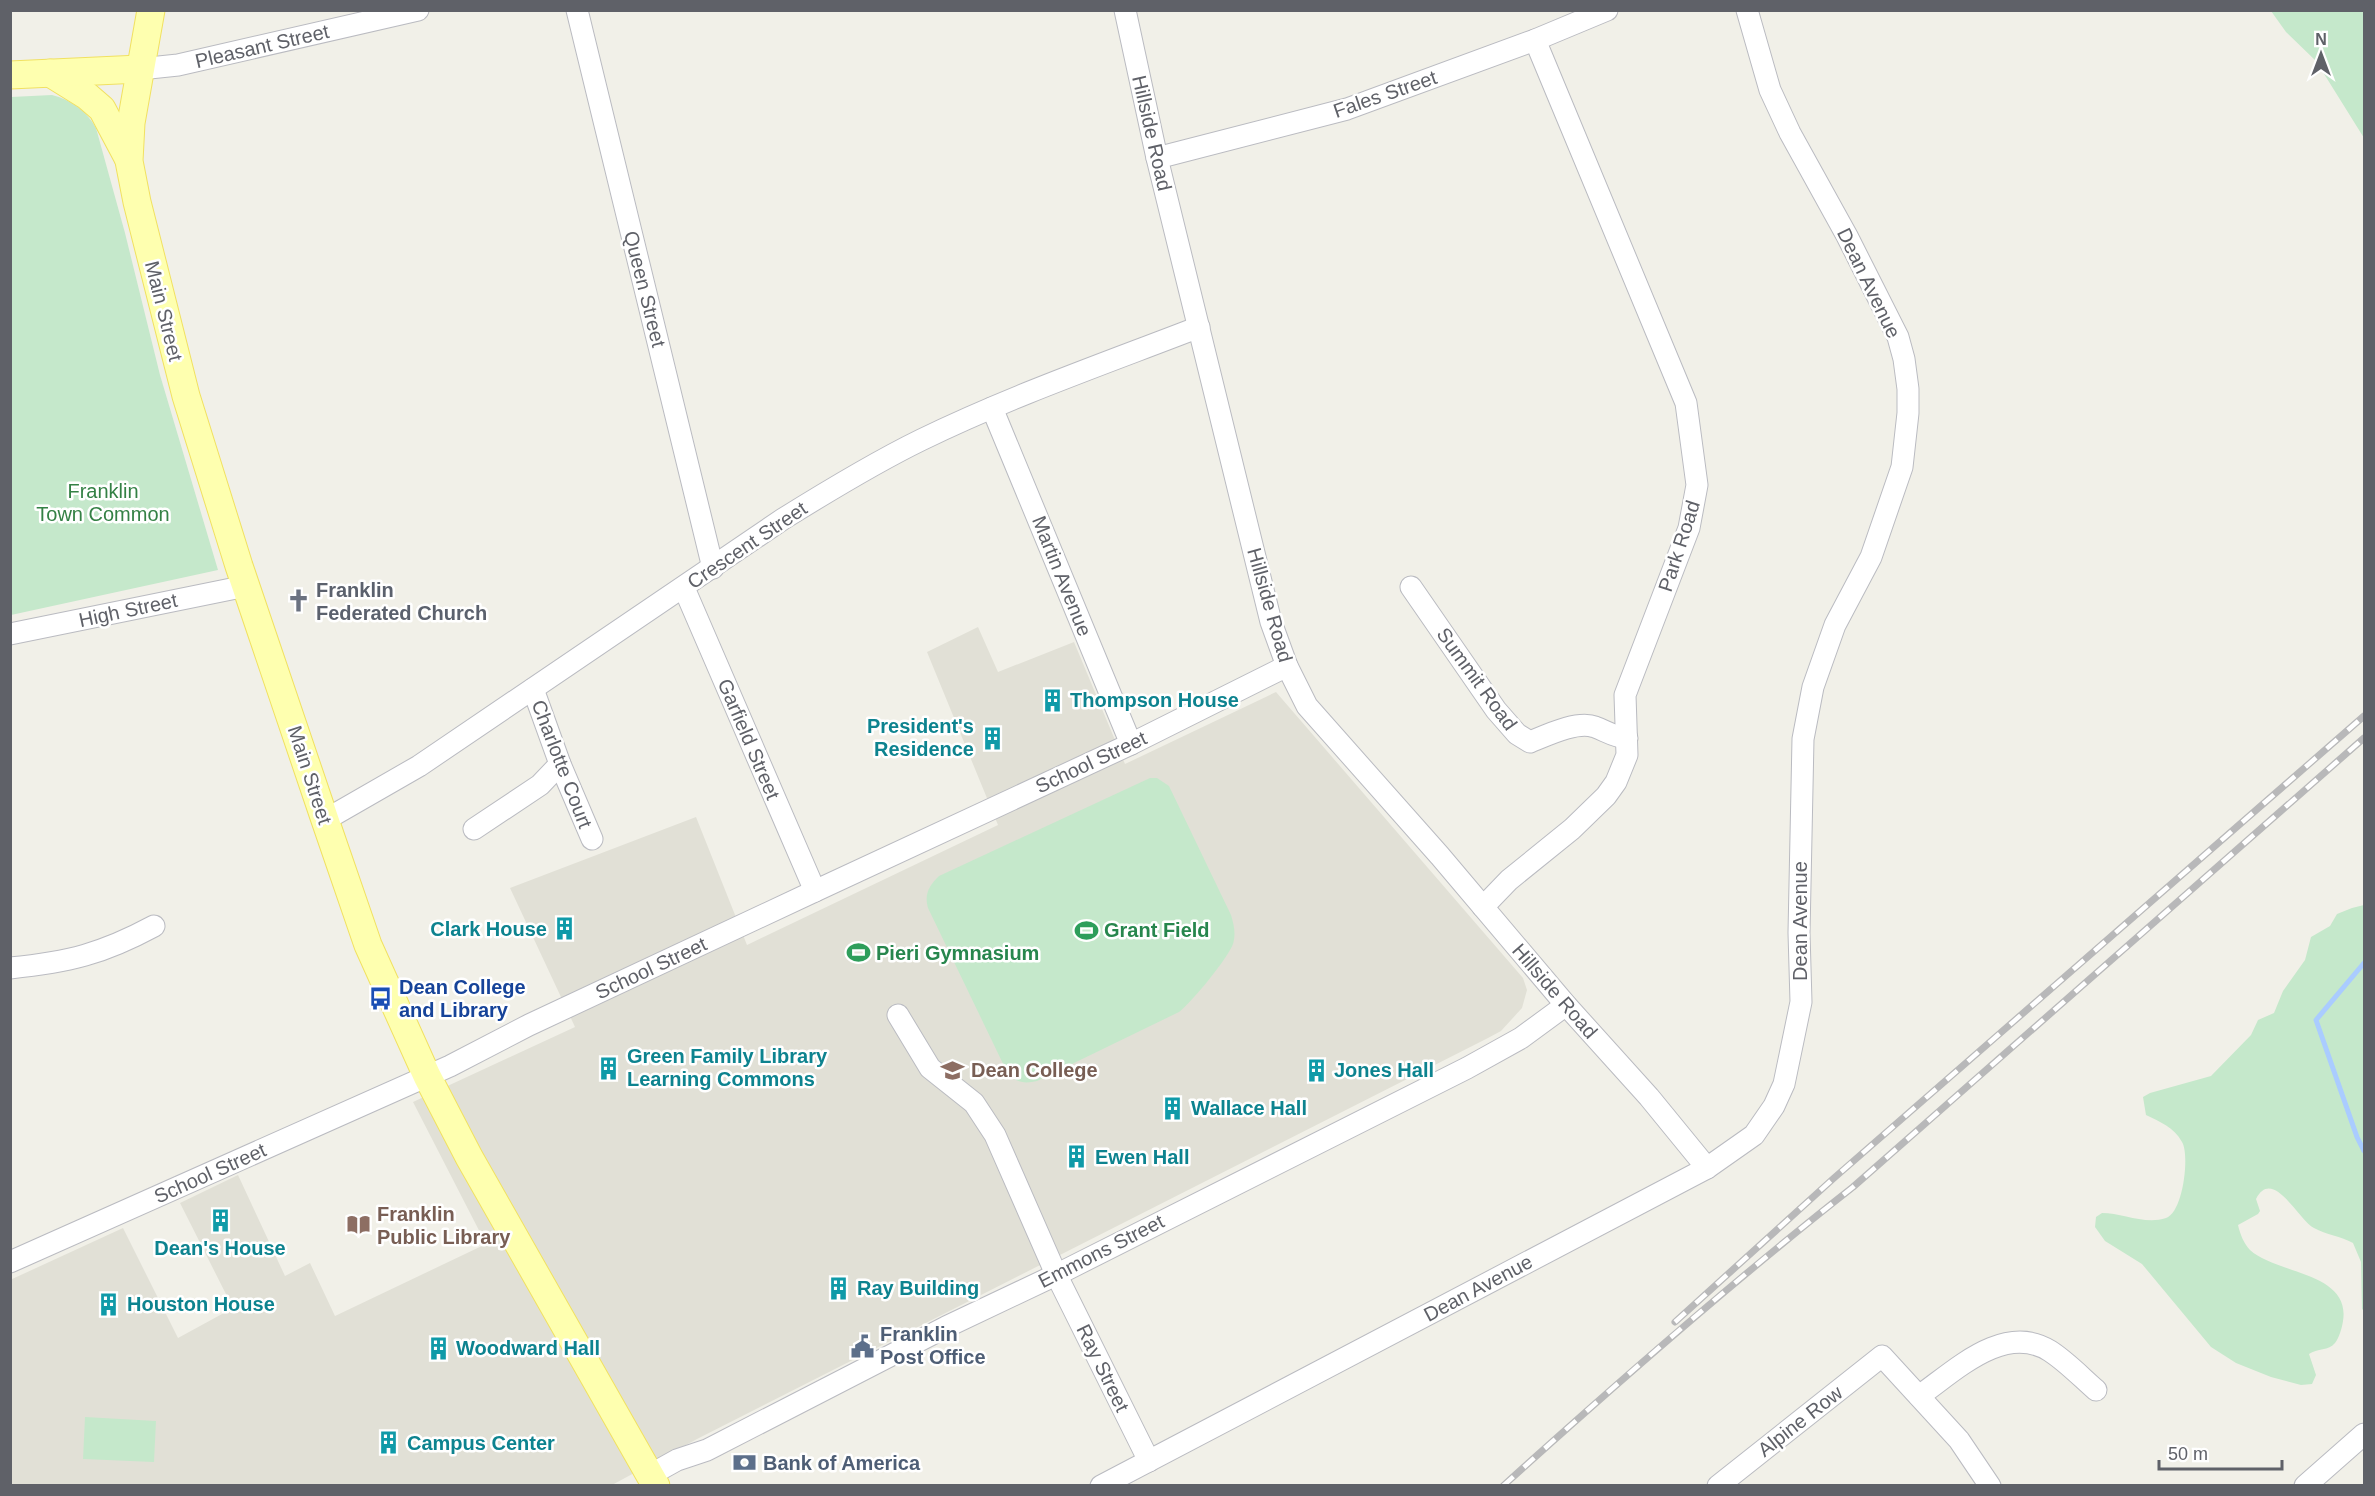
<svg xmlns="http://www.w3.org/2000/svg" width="2375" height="1496" viewBox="0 0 2375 1496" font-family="Arial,sans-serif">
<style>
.education{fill:#e1e0d6}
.green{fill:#c5e8cb}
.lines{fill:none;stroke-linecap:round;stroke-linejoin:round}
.stream{stroke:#acf;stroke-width:5}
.minor-casing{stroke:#babbc1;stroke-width:23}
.major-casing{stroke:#f1e161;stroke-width:29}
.minor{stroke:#fff;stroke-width:21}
.major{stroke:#feffaf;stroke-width:27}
.rail-casing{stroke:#b8b8b9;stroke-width:7}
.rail{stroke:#fff;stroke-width:4.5;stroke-dasharray:14;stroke-linecap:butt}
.labels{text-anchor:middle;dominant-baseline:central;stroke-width:5;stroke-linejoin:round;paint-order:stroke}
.street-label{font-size:20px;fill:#5f6168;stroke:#fff}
.park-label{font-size:20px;fill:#348145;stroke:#fff}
.worship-label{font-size:20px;font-weight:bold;fill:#5b616d;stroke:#fff;text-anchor:start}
.culture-label{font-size:20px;font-weight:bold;fill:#0d838f;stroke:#fff;text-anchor:start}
.leisure-label{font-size:20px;font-weight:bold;fill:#27864d;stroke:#fff;text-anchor:start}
.transit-label{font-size:20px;font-weight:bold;fill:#164399;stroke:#fff;text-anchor:start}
.education-label{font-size:20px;font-weight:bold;fill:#785e54;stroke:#fff;text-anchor:start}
.service-label{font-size:20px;font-weight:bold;fill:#4e5e75;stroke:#fff;text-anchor:start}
</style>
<rect width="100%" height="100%" fill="#f1f0e8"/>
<path class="education" d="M978 627 998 672 1074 642 1125 764 1276 692 1523 978 1527 990 1522 1008 1501 1031 1488 1038 697 1439 612 1485H11L10 1280 123 1228 178 1338 233 1308 180 1203 238 1175 285 1276 310 1263 335 1316 486 1244 413 1102 575 1027 510 888 696 817 747 945 998 825 927 652Z"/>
<g class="green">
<path d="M2271 11H2364V138L2316 61 2286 32Z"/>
<path d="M52 95C71 100 86 110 96 128L125 233 160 375 218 570 11 615V97Z"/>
<path d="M1150 778H1157L1169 786 1231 915C1234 925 1236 934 1233 944 1228 958 1191 1003 1179 1012L1037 1081C1025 1084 1015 1083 1007 1072L928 908C924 894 929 886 939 876Z"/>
<path d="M2364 905V1311L2362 1309 2361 1262 2353 1243C2341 1236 2326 1235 2314 1228 2299 1221 2273 1166 2256 1199L2260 1211 2258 1214 2238 1225C2240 1234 2244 1244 2250 1250 2276 1274 2351 1272 2343 1321 2342 1328 2339 1338 2335 1343 2329 1351 2317 1348 2309 1354L2316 1375 2312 1384 2301 1385 2271 1377 2236 1363 2211 1347 2142 1264 2105 1241 2095 1227 2096 1217 2102 1213C2122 1213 2145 1225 2166 1218 2183 1213 2190 1155 2182 1142 2174 1127 2160 1122 2146 1115L2143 1097 2150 1093 2211 1076 2251 1035 2258 1020 2274 1013 2283 991 2305 960 2311 937 2330 926 2337 914 2352 908Z"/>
<path d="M85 1417 156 1421 154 1462 83 1459Z"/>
</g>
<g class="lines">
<path class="stream" d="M2364 963 2316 1020 2357 1137 2364 1151"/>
<defs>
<g id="minor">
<path d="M577 10 713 568"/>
<path d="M1125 10 1157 158 1271 622 1287 666 1307 706 1440 856 1566 1005 1649 1097 1707 1168"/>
<path d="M140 69 178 65 418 10"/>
<path d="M1157 158 1347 109 1535 40 1607 10"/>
<path d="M992 408 1131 744"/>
<path d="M1411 587 1496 710 1517 734 1530 742C1547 735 1578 720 1595 727 1606 731 1614 737 1627 738"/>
<path d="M684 588 815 891"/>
<path d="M10 634 246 586"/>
<path d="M533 689 560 764 592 839"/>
<path d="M325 820 419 766 783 519C828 491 874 463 921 440 1011 396 1106 363 1199 327"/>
<path d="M474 829 540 785 560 764"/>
<path d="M1483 907 1509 880 1572 829 1606 796 1616 782 1627 755 1625 695 1689 528 1697 485 1686 403 1535 40"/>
<path d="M10 968C69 962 102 954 154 926"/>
<path d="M898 1015 930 1068 974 1103 995 1135 1056 1274 1149 1461"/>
<path d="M10 1262 450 1066 529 1025 815 891 1131 744 1287 666"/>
<path d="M1919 1396C1955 1371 2004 1322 2050 1351 2067 1362 2081 1377 2096 1390"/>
<path d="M650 1475 677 1460 707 1450 946 1327 1064 1271 1467 1068 1521 1038 1566 1005"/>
<path d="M1101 1486 1707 1168 1754 1135 1774 1106 1784 1084 1801 1002 1799 933 1803 739 1813 687 1835 625 1871 557 1902 467 1908 413V389L1904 359 1898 337 1847 236 1790 133 1770 90 1747 10"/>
<path d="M1718 1486 1882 1356 1959 1440 1990 1486"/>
<path d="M2305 1486 2364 1434"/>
</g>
<g id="major">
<path d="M151 10 131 123 129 161 137 202 186 396 239 566 325 820 368 945 427 1076 469 1157 656 1486"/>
<path d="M50 73 87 96 102 109 128 158"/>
<path d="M10 75 140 69"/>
</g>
</defs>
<use href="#minor" class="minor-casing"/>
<use href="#major" class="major-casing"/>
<use href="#minor" class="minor"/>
<use href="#major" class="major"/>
<defs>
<g id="rail">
<path d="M1675 1322 1834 1178 2364 716"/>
<path d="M1503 1486C1617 1383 1732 1282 1853 1187L2364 738"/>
</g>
</defs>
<use href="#rail" class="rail-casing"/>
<use href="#rail" class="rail"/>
</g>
<defs>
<symbol id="church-bare" viewBox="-9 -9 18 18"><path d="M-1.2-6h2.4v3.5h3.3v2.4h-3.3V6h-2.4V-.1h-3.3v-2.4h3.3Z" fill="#6b7280" stroke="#fff" stroke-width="2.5" paint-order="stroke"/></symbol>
<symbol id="building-bare" viewBox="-9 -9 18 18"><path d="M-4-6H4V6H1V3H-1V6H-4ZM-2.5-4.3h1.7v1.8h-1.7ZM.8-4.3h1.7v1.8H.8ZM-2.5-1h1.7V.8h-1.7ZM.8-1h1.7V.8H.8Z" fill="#0f9aa8" stroke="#fff" stroke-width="2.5" paint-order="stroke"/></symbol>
<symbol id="stadium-bare" viewBox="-9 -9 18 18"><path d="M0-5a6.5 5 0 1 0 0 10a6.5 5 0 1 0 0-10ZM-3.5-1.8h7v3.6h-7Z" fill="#2e9e5b" stroke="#fff" stroke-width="2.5" paint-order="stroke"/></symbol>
<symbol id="bus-bare" viewBox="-9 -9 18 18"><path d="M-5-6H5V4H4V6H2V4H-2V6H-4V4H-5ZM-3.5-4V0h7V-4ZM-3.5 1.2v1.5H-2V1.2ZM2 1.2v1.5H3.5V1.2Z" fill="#1a4fb4" stroke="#fff" stroke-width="2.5" paint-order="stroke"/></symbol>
<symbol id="university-bare" viewBox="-9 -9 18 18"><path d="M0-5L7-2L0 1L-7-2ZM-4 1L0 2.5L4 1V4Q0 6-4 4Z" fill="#8d6e63" stroke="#fff" stroke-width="2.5" paint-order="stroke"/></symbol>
<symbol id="library-bare" viewBox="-9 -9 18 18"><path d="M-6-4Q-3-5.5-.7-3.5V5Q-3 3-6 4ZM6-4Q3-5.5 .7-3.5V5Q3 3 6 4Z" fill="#8d6e63" stroke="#fff" stroke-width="2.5" paint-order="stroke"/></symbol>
<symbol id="civic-bare" viewBox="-9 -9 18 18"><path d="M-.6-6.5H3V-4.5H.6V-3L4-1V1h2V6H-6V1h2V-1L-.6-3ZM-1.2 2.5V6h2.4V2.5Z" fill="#5c6f8a" stroke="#fff" stroke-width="2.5" paint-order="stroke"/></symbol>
<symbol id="bank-bare" viewBox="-9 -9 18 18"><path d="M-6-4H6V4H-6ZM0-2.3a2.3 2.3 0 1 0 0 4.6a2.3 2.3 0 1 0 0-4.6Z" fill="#5c6f8a" stroke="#fff" stroke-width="2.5" paint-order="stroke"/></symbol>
</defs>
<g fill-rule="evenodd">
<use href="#church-bare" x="282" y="584" width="33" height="33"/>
<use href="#building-bare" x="1036" y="684" width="33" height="33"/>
<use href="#building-bare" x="976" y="722" width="33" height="33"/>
<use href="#building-bare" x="548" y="912" width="33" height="33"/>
<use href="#stadium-bare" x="1070" y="914" width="33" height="33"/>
<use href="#stadium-bare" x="842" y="936" width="33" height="33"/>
<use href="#bus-bare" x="364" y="982" width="33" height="33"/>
<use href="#building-bare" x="592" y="1052" width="33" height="33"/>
<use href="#university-bare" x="936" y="1054" width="33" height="33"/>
<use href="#building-bare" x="1300" y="1054" width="33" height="33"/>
<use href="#building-bare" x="1156" y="1092" width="33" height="33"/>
<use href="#building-bare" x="1060" y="1140" width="33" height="33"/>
<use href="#building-bare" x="204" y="1204" width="33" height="33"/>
<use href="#library-bare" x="342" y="1208" width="33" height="33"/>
<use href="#building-bare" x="822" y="1272" width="33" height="33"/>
<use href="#building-bare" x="92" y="1288" width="33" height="33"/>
<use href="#civic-bare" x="846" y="1330" width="33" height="33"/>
<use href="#building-bare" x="422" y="1332" width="33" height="33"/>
<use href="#building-bare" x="372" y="1426" width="33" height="33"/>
<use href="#bank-bare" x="728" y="1446" width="33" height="33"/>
</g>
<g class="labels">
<g class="street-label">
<text transform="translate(262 46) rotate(-13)">Pleasant Street</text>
<text transform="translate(1385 94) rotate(-19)">Fales Street</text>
<text transform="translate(1152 133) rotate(77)">Hillside Road</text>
<text transform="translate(1869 283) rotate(64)">Dean Avenue</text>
<text transform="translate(645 289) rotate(76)">Queen Street</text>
<text transform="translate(164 311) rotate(76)">Main Street</text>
<text transform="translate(747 545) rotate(-34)">Crescent Street</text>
<text transform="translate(1679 546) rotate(-72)">Park Road</text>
<text transform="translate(1062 576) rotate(68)">Martin Avenue</text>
<text transform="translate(1270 605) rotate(74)">Hillside Road</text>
<text transform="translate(128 610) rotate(-12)">High Street</text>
<text transform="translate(1477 679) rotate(54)">Summit Road</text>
<text transform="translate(749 739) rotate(67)">Garfield Street</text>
<text transform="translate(1091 762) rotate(-25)">School Street</text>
<text transform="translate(562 764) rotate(69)">Charlotte Court</text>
<text transform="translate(310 775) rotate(72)">Main Street</text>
<text transform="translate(1800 921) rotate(-90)">Dean Avenue</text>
<text transform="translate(651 968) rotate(-25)">School Street</text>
<text transform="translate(1555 991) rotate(49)">Hillside Road</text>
<text transform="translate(210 1173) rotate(-24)">School Street</text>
<text transform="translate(1101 1251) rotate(-27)">Emmons Street</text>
<text transform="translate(1478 1288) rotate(-28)">Dean Avenue</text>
<text transform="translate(1103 1368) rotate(64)">Ray Street</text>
<text transform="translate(1800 1421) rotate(-38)">Alpine Row</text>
</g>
<g class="park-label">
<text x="103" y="491">Franklin<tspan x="103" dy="23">Town Common</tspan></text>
</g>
<g class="worship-label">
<text x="316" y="590">Franklin<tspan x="316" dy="23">Federated Church</tspan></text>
</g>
<g class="culture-label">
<text x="1070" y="700">Thompson House</text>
<text x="974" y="726" text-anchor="end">President's<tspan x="974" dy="23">Residence</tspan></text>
<text x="547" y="929" text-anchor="end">Clark House</text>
<text x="627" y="1056">Green Family Library<tspan x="627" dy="23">Learning Commons</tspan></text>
<text x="1334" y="1070">Jones Hall</text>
<text x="1191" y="1108">Wallace Hall</text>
<text x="1095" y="1157">Ewen Hall</text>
<text x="220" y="1248" text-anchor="middle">Dean's House</text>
<text x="857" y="1288">Ray Building</text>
<text x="127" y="1304">Houston House</text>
<text x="456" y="1348">Woodward Hall</text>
<text x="407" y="1443">Campus Center</text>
</g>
<g class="leisure-label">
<text x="1104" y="930">Grant Field</text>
<text x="876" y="953">Pieri Gymnasium</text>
</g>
<g class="transit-label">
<text x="399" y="987">Dean College<tspan x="399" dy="23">and Library</tspan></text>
</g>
<g class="education-label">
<text x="971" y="1070">Dean College</text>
<text x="377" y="1214">Franklin<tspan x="377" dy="23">Public Library</tspan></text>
</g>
<g class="service-label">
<text x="880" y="1334">Franklin<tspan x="880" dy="23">Post Office</tspan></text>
<text x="763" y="1463">Bank of America</text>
</g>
</g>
<rect width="2375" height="1496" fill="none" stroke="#5f6168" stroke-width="24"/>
<g transform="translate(2321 54)" stroke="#ffffff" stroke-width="4.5" paint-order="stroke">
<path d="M0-4.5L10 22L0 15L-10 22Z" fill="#5f6168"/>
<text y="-9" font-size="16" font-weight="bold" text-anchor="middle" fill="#5f6168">N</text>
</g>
<path d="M2159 1460v9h123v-9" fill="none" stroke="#5f6168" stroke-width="3"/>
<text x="2168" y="1460" font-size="18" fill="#5f6168" stroke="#ffffff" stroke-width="4.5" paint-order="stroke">50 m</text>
</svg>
